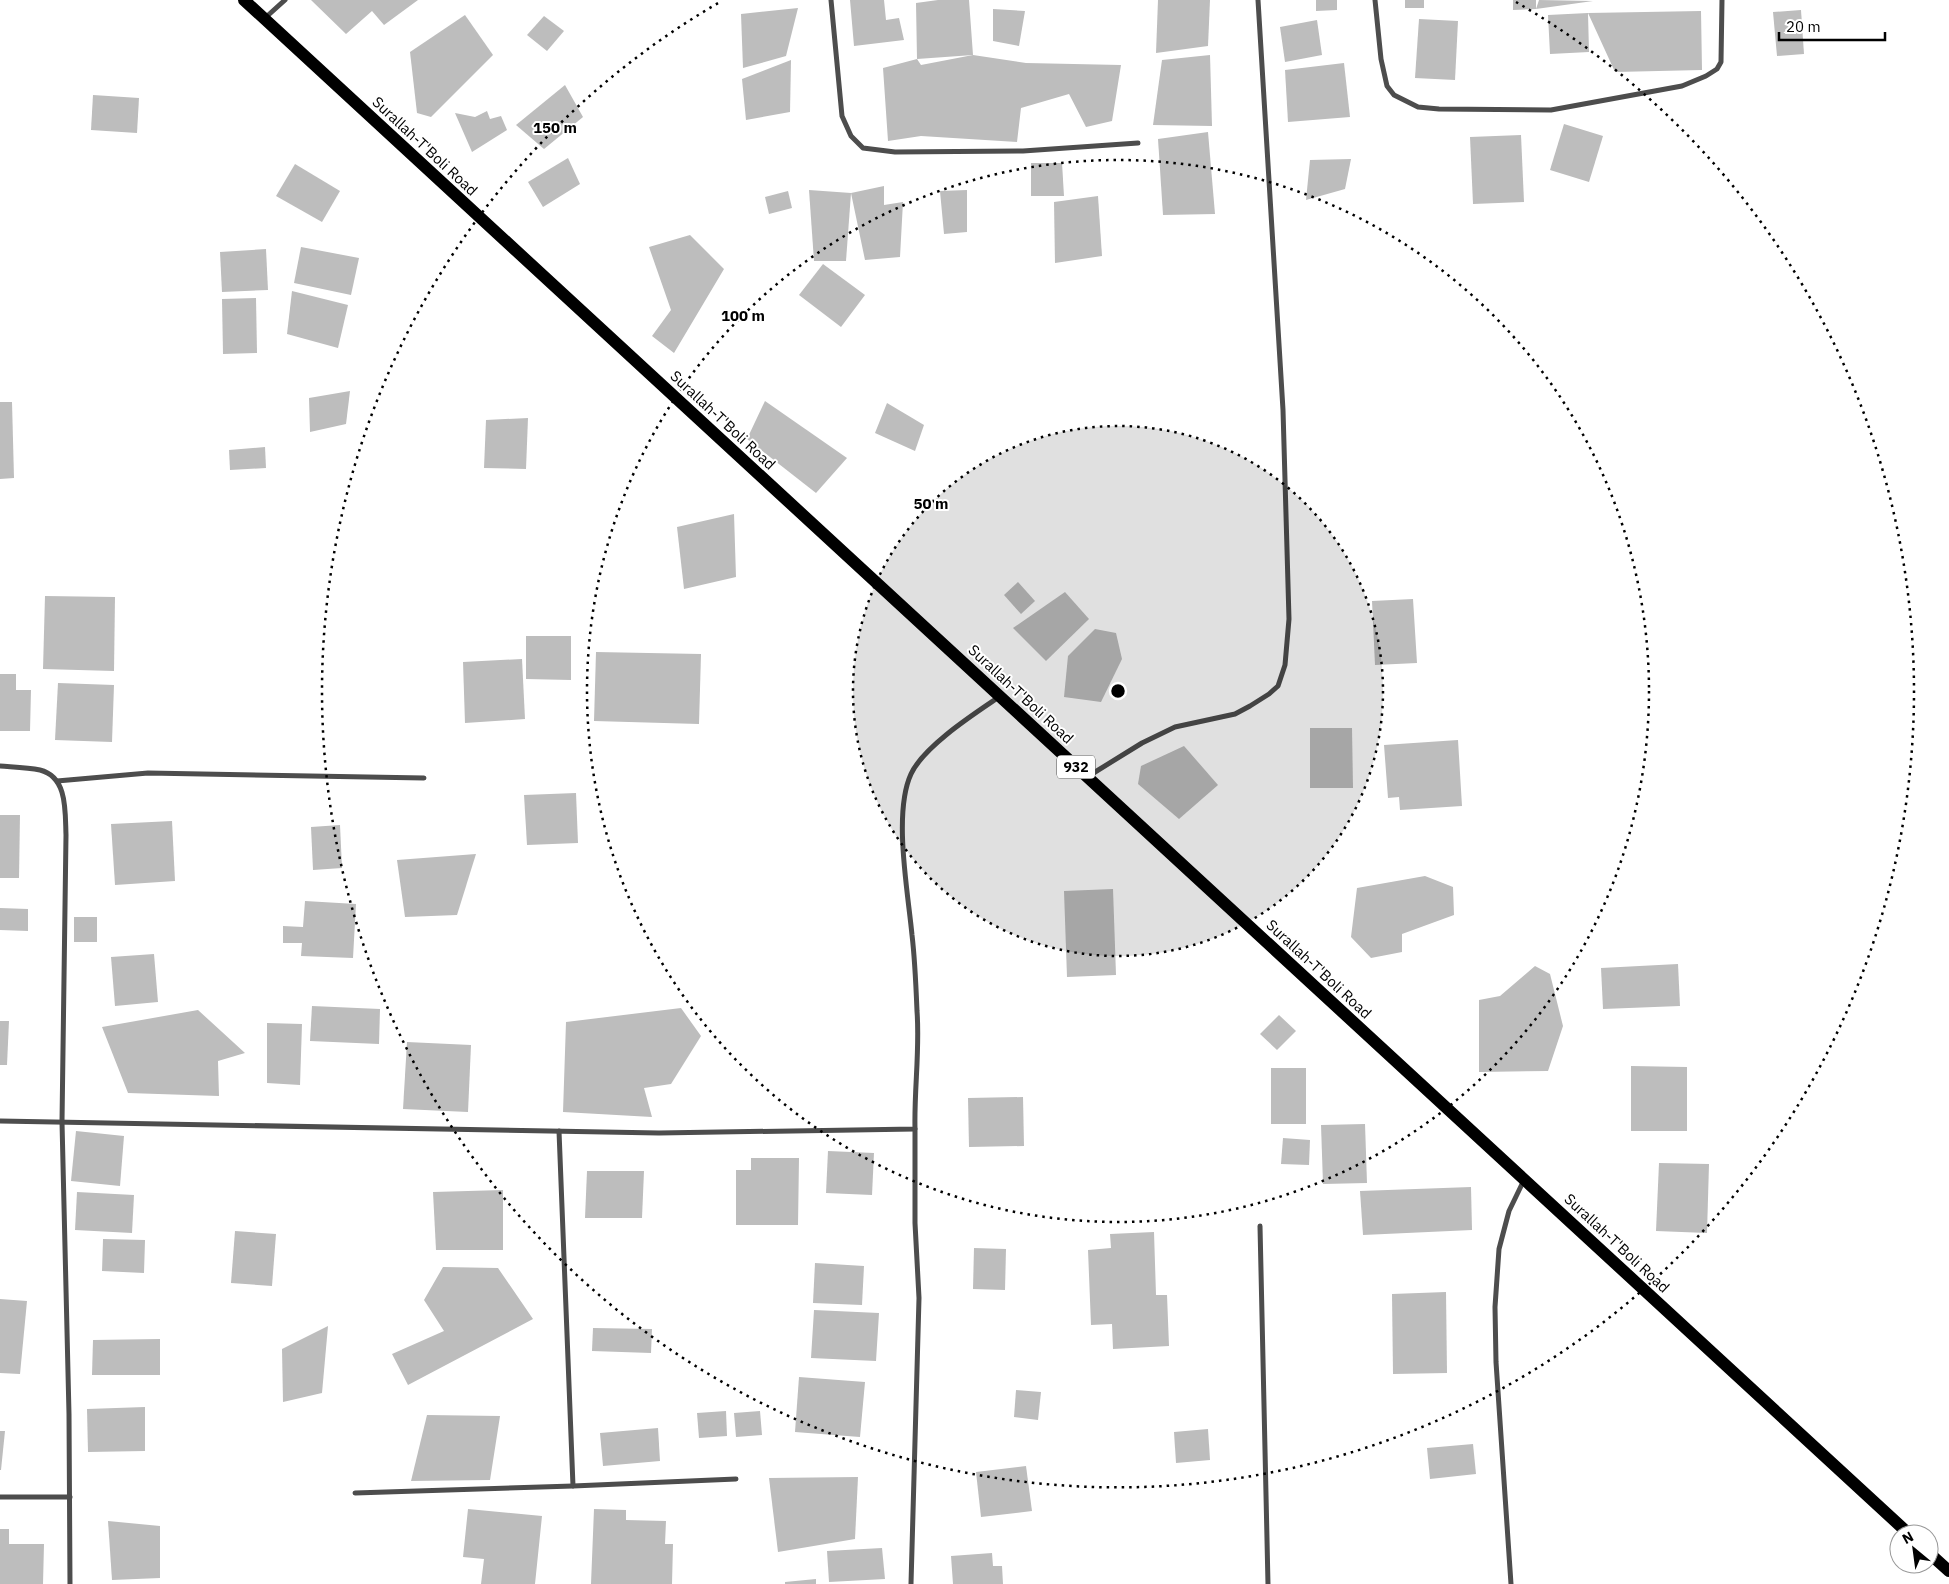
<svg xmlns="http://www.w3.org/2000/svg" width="1949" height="1584" viewBox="0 0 1949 1584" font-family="'IBM Plex Sans',sans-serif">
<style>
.building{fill:#bdbdbd}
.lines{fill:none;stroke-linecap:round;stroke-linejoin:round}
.street{stroke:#4d4d4d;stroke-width:5}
.primary{stroke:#000;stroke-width:12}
.ring{fill:none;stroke:#000;stroke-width:2.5;stroke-dasharray:2.5 5}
.labels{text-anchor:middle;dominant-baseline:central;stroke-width:4;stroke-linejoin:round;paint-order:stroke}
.shield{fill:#fff;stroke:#4c4c4c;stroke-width:1}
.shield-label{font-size:14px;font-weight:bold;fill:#000}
.street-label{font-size:15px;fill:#000;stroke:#fff}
.centre{fill:#000;stroke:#fff;stroke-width:2.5}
.ring-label{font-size:15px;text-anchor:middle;font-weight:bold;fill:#000;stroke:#fff;stroke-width:4;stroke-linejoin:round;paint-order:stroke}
</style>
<rect width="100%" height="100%" fill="#fff"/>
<g class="building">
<path d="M311 0H418L384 25 372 11 346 34Z"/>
<path d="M850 0H884L886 20 899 18 904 40 854 46Z"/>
<path d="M938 0H969L973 55 1026 63 1121 65 1112 121 1086 127 1069 94 1021 108 1017 142 921 136 888 141 883 68 917 59 921 65 973 55 917 59 916 3Z"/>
<path d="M1158 0H1210L1208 46 1156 53Z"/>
<path d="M1316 0H1337V10L1316 11Z"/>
<rect x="1405" y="0" width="19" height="8"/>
<path d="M1513 0H1536V9L1539 0 1593 1 1536 9 1513 10Z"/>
<path d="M798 8 786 56 743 68 741 14Z"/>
<path d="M993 9 1025 11 1019 46 993 41Z"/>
<path d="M1801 10 1804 54 1777 56 1773 12Z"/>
<path d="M1701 11 1702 70 1615 72 1588 13 1589 52 1550 54 1548 15 1588 13Z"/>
<path d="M465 15 493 55 431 117 417 113 410 52Z"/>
<path d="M544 16 564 31 547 51 527 35Z"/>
<path d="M1419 19 1458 21 1455 80 1415 78Z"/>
<path d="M1317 20 1322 55 1285 62 1280 27Z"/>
<path d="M1210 55 1212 126 1153 125 1162 60Z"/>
<path d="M791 60 790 112 746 120 742 79Z"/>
<path d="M1344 63 1350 117 1288 122 1285 70Z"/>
<path d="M565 85 583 117 544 149 516 125Z"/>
<path d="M93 95 139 98 137 133 91 130Z"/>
<path d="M487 111 490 119 501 116 507 130 472 152 455 113 475 117Z"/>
<path d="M1564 124 1603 136 1589 182 1550 170Z"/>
<path d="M1208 132 1215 214 1163 215 1158 139Z"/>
<path d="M1521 135 1524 202 1473 204 1470 137Z"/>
<path d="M568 158 580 184 543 207 528 182Z"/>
<path d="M1351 159 1345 189 1306 200 1310 160Z"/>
<path d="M1031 163H1062L1064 196H1031Z"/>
<path d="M295 164 340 191 322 222 276 196Z"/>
<path d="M884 186V205L903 202 900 257 865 260 851 193Z"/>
<path d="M809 190 851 193 846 261H814Z"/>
<path d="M967 190V232L944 234 940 191Z"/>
<path d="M788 191 792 208 769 214 765 197Z"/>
<path d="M1098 196 1102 256 1055 263 1054 202Z"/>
<path d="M690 235 724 269 674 353 652 336 671 310 649 247Z"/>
<path d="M301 247 359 258 351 295 294 283Z"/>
<path d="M266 249 268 290 222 292 220 252Z"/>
<path d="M823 264 865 295 841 327 799 295Z"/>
<path d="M292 291 348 305 338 348 287 334Z"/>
<path d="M256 298 257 353 223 354 222 299Z"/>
<path d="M350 391 346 424 310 432 309 398Z"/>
<path d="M765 401 847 458 816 493 747 439Z"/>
<path d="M0 402H12L14 478 0 479Z"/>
<path d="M887 403 924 425 915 451 875 433Z"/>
<path d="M528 418 526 469 484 468 486 420Z"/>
<path d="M265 447 266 468 230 470 229 450Z"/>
<path d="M734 514 736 577 684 589 677 527Z"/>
<path d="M1018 582 1035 601 1021 614 1004 595Z"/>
<path d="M1065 592 1089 619 1046 661 1013 628Z"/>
<path d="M45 596 115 597 114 671 43 669Z"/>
<path d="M1413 599 1417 663 1375 665 1372 601Z"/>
<path d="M1095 629 1116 633 1122 659 1101 702 1064 697 1068 656Z"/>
<path d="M526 636H571V680L526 679Z"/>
<path d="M596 652 701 654 699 724 594 721Z"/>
<path d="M522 659 525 719 465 723 463 662Z"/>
<path d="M0 674H16V690H31L30 731H0Z"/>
<path d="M58 683 114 685 112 742 55 740Z"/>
<path d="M1310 728H1352L1353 788H1310Z"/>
<path d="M1458 740 1462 806 1400 810 1399 797 1388 798 1384 745Z"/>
<path d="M1184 746 1218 785 1179 819 1138 784 1141 766Z"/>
<path d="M576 793 578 843 527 845 524 795Z"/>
<path d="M0 815H20L19 878H0Z"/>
<path d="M172 821 175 881 115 885 111 824Z"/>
<path d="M340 825 342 868 313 870 311 827Z"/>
<path d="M476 854 457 915 405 917 397 860Z"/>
<path d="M1425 876 1453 887 1454 915 1402 934V952L1371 958 1351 937 1357 888Z"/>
<path d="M1113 889 1116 975 1067 977 1064 891Z"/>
<path d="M305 901 356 904 353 958 301 956 302 943H283V926L303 927Z"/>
<path d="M0 908 28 909V931L0 930Z"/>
<rect x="74" y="917" width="23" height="25"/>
<path d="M154 954 158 1002 115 1006 111 957Z"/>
<path d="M1678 964 1680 1006 1603 1009 1601 968Z"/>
<path d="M1535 966 1550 974 1563 1026 1548 1071 1479 1072V1000L1500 996Z"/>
<path d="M312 1006 380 1009 379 1044 310 1041Z"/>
<path d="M681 1008 701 1036 671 1084 644 1088 652 1117 563 1112 566 1022Z"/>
<path d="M198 1010 245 1053 218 1061 219 1096 128 1093 102 1027Z"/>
<path d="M1279 1015 1296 1031 1277 1050 1260 1034Z"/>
<path d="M0 1021H9L7 1065H0Z"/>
<path d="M267 1023 302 1024 300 1085 267 1083Z"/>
<path d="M407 1042 471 1045 468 1112 403 1109Z"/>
<path d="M1631 1066 1687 1067V1131H1631Z"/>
<rect x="1271" y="1068" width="35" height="56"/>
<path d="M1023 1097 1024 1146 969 1147 968 1098Z"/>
<path d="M1365 1124 1367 1183 1323 1184 1321 1125Z"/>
<path d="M76 1131 124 1136 120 1186 71 1181Z"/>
<path d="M1283 1138 1310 1140 1309 1165 1281 1164Z"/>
<path d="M828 1151 874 1153 872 1195 826 1193Z"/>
<path d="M751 1158H799L798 1225H736V1170H751Z"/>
<path d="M1659 1163 1709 1164 1707 1233 1656 1231Z"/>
<path d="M587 1171H644L642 1218H585Z"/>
<path d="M1471 1187 1472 1230 1363 1235 1360 1191Z"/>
<path d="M503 1190V1250H436L433 1192Z"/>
<path d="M77 1192 134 1195 132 1233 75 1230Z"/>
<path d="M235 1231 276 1234 272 1286 231 1283Z"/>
<path d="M1154 1232 1156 1295H1167L1169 1346 1113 1349 1112 1324 1091 1325 1088 1250 1111 1248 1110 1234Z"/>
<path d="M103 1239 145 1240 144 1273 102 1271Z"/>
<path d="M974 1248 1006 1249 1005 1290 973 1289Z"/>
<path d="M815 1263 864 1266 862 1305 813 1303Z"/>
<path d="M443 1267 498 1268 533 1319 408 1385 392 1354 444 1331 424 1300Z"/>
<path d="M1446 1292 1447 1373 1393 1374 1392 1294Z"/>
<path d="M0 1299 27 1301 20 1374 0 1373Z"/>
<path d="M814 1310 879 1313 876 1361 811 1358Z"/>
<path d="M328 1326 322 1393 283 1402 282 1349Z"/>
<path d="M593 1328 652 1329 651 1353 592 1351Z"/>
<path d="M160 1339V1375H92L93 1340Z"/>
<path d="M799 1377 865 1382 860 1437 795 1432Z"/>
<path d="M1016 1390 1041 1392 1038 1420 1014 1417Z"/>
<path d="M145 1407V1451L88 1452 87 1409Z"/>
<path d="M726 1411 727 1436 699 1438 697 1413Z"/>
<path d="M760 1411 762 1435 736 1437 734 1413Z"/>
<path d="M427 1415 500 1416 490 1480 411 1481Z"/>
<path d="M658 1428 660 1461 603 1466 600 1433Z"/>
<path d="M1208 1429 1210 1460 1176 1463 1174 1432Z"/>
<path d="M0 1431H5L1 1470H0Z"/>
<path d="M1473 1444 1476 1474 1430 1479 1427 1448Z"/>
<path d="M1026 1466 1032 1511 981 1517 976 1472Z"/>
<path d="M858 1477 855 1539 778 1552 769 1478Z"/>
<path d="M468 1509 542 1516 535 1584H481L484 1559 463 1557Z"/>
<path d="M594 1509 626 1510V1520L666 1521 665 1544H673L672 1584H591Z"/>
<path d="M108 1521 160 1526V1578L112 1580Z"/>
<path d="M0 1529H9V1544H44L43 1584H0Z"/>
<path d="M882 1548 885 1579 829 1582 827 1551Z"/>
<path d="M992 1553 993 1566H1002L1003 1584H953L951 1556Z"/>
<path d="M816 1579V1584H785V1582Z"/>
</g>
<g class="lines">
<g class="street">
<path d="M831 0 842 116 851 136 863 148 895 152 1023 151 1138 143"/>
<path d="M1375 0 1381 59 1387 86 1394 95 1418 107 1439 109 1551 110 1682 86 1706 76 1717 69 1721 62 1722 0"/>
<path d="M265 18 285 0"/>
<path d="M0 766C13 767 27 767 40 770 68 777 65 812 66 835L62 1122 69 1414 70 1584"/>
<path d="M1087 777 1142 743 1175 727 1235 714 1250 706 1269 694 1278 686 1285 665 1289 619 1283 410 1258 0"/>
<path d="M57 781 148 773 424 778"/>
<path d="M0 1121 659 1133 915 1129C914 1089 920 1050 917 1011 916 986 915 960 912 935 908 892 893 813 911 774 924 746 974 714 999 697"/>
<path d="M559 1131 573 1486"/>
<path d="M1260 1226 1268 1584"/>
<path d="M355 1493 573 1486 736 1479"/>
<path d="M0 1497H70"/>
<path d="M911 1584 919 1298 915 1223V1129"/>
<path d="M1511 1584 1496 1362 1495 1307 1499 1249 1509 1211 1524 1180"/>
</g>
<g class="primary">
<path d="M244 0 1909 1534"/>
<path d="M1929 1553 1949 1571"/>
</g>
</g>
<circle cx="1118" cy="691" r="265" fill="#000" fill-opacity=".12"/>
<g class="ring">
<circle cx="1118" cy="691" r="265"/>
<circle cx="1118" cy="691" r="531"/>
<path d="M1516 2A796 796 0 1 1 720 2"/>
</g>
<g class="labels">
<rect class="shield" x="1057" y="755.5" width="38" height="23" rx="4"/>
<g class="shield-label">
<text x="1076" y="767">932</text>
</g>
<g class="street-label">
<text transform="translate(425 146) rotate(43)">Surallah-T'Boli Road</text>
<text transform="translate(723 420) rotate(43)">Surallah-T'Boli Road</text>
<text transform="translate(1021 694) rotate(43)">Surallah-T'Boli Road</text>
<text transform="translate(1319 969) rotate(43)">Surallah-T'Boli Road</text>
<text transform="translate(1617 1243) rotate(43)">Surallah-T'Boli Road</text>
</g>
</g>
<circle cx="1118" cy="691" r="8" class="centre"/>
<g class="ring-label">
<text x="555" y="133">150 m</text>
<text x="743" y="321">100 m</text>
<text x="931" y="509">50 m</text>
</g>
<g transform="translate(1914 1549) rotate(331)"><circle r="24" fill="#ffffff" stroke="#999999"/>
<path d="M0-4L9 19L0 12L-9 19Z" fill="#000000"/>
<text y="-8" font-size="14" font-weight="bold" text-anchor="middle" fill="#000000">N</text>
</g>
<path d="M1779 32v8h106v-8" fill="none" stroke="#000000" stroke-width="2.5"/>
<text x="1786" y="32" font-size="15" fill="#000000" stroke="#ffffff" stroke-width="4" paint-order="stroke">20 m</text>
</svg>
